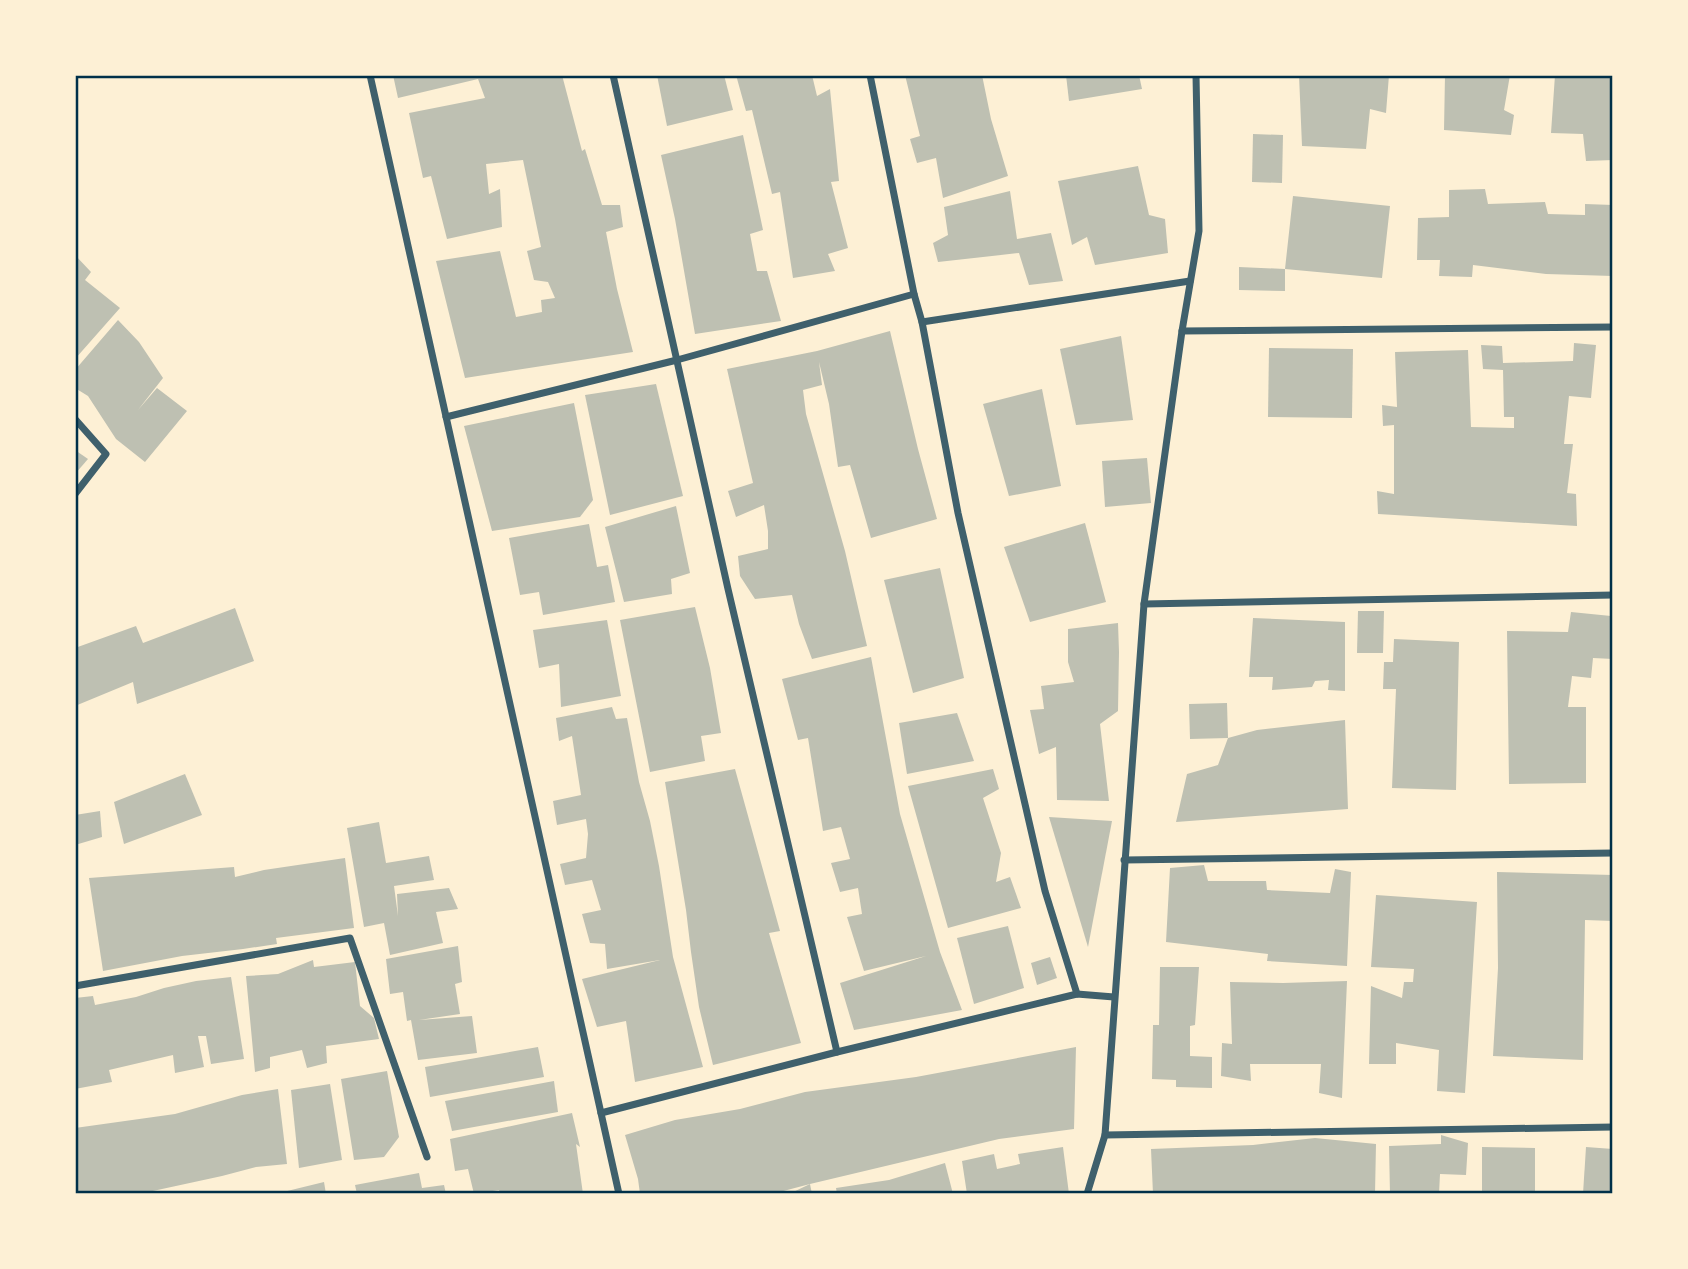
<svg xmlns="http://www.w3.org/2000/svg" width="1688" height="1269" viewBox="0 0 1688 1269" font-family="Jost,sans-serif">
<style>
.building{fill:#bec0b2}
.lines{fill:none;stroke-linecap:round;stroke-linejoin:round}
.minor{stroke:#3f606c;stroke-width:7}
.neatline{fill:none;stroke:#003049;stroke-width:2.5}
</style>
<rect width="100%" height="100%" fill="#fdf0d5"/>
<g class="building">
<path d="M393 75H562L582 151 585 149 602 205H620L623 227 606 232 617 289 633 352 465 378 436 261 500 251 516 317 542 312 541 300 555 298 548 282 534 280 527 251 541 247 523 160 486 164 489 194 500 189 502 227 447 239 431 176 423 178 409 113 485 98 478 79 398 98Z"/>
<path d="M657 75H724L733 110 667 126Z"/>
<path d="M736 75H812L817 96 830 89 839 181 831 182 848 248 828 254 835 271 793 278 780 192 772 194 752 110 746 111Z"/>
<path d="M905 75H982L991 119 1008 176 943 198 936 158 917 163 910 139 920 136Z"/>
<path d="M1066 75H1139L1142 89 1069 101Z"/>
<path d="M1299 75H1389L1386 113 1370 109 1366 149 1302 146Z"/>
<path d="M1445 75H1510L1504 110 1514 115 1511 135 1444 130Z"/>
<path d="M1555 75H1603V77H1613V160L1586 161 1583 134 1551 133Z"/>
<path d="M1253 134 1283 135 1282 183 1252 182Z"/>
<path d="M743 135 763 230 750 234 757 271H767L781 321 695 334 675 219 661 155Z"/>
<path d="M1138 166 1149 215 1165 219 1168 253 1095 265 1087 237 1072 245 1058 181Z"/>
<path d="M1485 189 1488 204 1545 202 1548 214 1585 215V204L1613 205V276L1546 274 1473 265 1472 277 1439 276 1440 260H1417L1418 218 1449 217V190Z"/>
<path d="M1010 191 1017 239 1051 233 1063 281 1029 285 1019 253 938 262 933 243 948 235 944 207Z"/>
<path d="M1293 196 1390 206 1382 278 1285 269V291L1239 290V267L1285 269Z"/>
<path d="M75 255 91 272 85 280 120 308 75 359Z"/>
<path d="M118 320 139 342 163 378 138 410 157 388 187 411 145 462 116 439 88 396 75 388V370Z"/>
<path d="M890 331 918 449 937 519 871 538 850 465 838 467 829 404 819 362 822 385 803 390 806 414 845 551 867 646 812 659 799 624 792 595 755 599 740 576 738 556 768 549V531L764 505 736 517 728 491 753 483 727 369 817 351Z"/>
<path d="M1121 336 1133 420 1076 425 1060 349Z"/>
<path d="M1574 343 1596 345 1591 398 1569 396 1564 444H1573L1567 493 1576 494 1577 526 1378 514 1377 491 1394 494V425L1383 426 1382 405 1397 407 1395 352 1468 350 1471 427 1514 428V417H1504L1503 370 1483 369 1481 345 1502 346 1503 363 1573 361Z"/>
<path d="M1269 348 1353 349 1352 418 1268 417Z"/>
<path d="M656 384 683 496 610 515 585 395Z"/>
<path d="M1042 389 1061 486 1009 496 983 404Z"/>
<path d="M574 403 593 500 580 517 492 531 464 426Z"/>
<path d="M75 450 88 459 75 474Z"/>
<path d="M1147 458 1151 503 1105 507 1102 461Z"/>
<path d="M676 506 690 573 671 579 672 594 624 602 605 527Z"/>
<path d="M1085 523 1106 602 1030 622 1004 547Z"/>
<path d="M589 524 597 567 608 565 615 602 543 615 539 592 520 595 509 538Z"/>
<path d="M940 568 964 678 913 693 884 580Z"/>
<path d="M695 607 710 668 721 733 701 736 705 761 650 772 620 620Z"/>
<path d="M235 608 254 661 137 704 133 682 75 706V648L136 626 143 643Z"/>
<path d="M1358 611H1384L1383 653H1357Z"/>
<path d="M1571 612 1611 616 1613 659 1593 658 1591 678 1572 676 1568 707H1586V783L1509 784 1507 631 1568 632Z"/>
<path d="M1253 618 1345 622V691L1328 690 1329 680 1315 681 1312 687 1272 690 1273 677H1249Z"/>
<path d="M607 620 621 696 561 707 559 664 539 668 533 630Z"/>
<path d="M1118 623 1119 652 1118 711 1100 724 1109 801 1057 800 1056 747 1039 754 1030 710 1044 709 1041 686 1074 682 1068 662V629Z"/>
<path d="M1394 639 1459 642 1456 790 1392 788 1396 689H1383L1384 662H1393Z"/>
<path d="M871 657 900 814 940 952 962 1010 854 1030 840 983 926 956 864 971 847 917 862 914 858 888 840 892 831 863 850 859 841 827 823 831 808 738 798 740 782 679Z"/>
<path d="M1227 703 1228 738 1190 739 1189 704Z"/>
<path d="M612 707 616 719 627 718 639 782 650 821 659 866 673 957 703 1067 635 1082 626 1021 597 1027 582 979 660 960 607 969 605 944 590 943 582 914 601 910 592 880 565 885 560 864 586 858 588 834 586 819 557 825 553 801 581 795 572 736 559 741 556 718Z"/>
<path d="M957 713 974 761 907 774 899 723Z"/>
<path d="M1345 720 1348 809 1176 822 1187 774 1218 765 1228 738 1257 730Z"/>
<path d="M735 769 780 931 769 933 801 1043 713 1065 699 1007 691 952 686 910 665 782Z"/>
<path d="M993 769 999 789 983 798 1001 853 996 882 1010 877 1021 908 948 928 908 786Z"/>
<path d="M185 774 202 815 124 844 114 802Z"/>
<path d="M100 811 102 837 75 845V815Z"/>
<path d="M1049 817 1112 821 1088 947Z"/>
<path d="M379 822 386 863 429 856 434 880 394 886 398 916 397 894 449 888 458 909 436 912 443 943 390 955 384 923 364 927 347 828Z"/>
<path d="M345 858 354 928 276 938 277 944 243 949 182 956 103 971 89 878 234 867 235 877 264 870Z"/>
<path d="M1204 865 1208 881H1266L1267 890 1330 893 1335 869 1351 872 1347 966 1267 961 1268 954 1166 942 1170 868Z"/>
<path d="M1497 872 1613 875V921L1585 920 1583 1060 1493 1056 1498 968Z"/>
<path d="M1376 895 1477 902 1465 1093 1437 1091 1439 1050 1396 1043V1064H1369L1371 986 1402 998 1404 982H1413L1414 969 1371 967Z"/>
<path d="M1008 926 1024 988 974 1004 957 938Z"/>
<path d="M458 946 462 982 455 984 460 1014 419 1020 472 1016 477 1053 418 1060 411 1020 407 1021 403 992 390 994 386 959Z"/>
<path d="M1050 957 1057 978 1037 985 1031 963Z"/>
<path d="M313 960 314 967 355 962 360 1006 374 1018 379 1039 326 1046 327 1063 307 1068 302 1050 270 1057V1068L255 1072 246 976 278 974Z"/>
<path d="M1160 967H1199L1195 1025 1190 1026V1056L1212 1057V1088L1176 1087V1080L1152 1079 1153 1025H1159Z"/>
<path d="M231 977 244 1059 211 1064 206 1036H198L204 1067 175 1073 173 1055 109 1070 112 1082 75 1089V998L93 996 95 1005 136 997 164 988 196 981Z"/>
<path d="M1347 981 1342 1098 1319 1093 1321 1064H1250L1251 1081 1221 1076 1222 1043 1232 1044 1230 982 1283 983Z"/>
<path d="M538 1047 544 1077 430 1097 425 1067Z"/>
<path d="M1076 1047 1074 1129 999 1139 810 1184 812 1194H789L810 1184 772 1194H640L638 1179 625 1135 675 1120 740 1109 805 1092 916 1077Z"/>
<path d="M387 1071 399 1137 384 1157 354 1160 341 1079Z"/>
<path d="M554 1081 558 1112 452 1131 445 1101Z"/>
<path d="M330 1084 342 1160 299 1168 291 1090Z"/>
<path d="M278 1089 287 1164 256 1167 222 1176 139 1194H75V1128L175 1114 242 1095Z"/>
<path d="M572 1113 580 1147 576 1144 583 1194H500L499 1190 474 1194 468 1169 455 1171 450 1139Z"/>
<path d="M1441 1135 1468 1143 1466 1175 1440 1174 1439 1194H1390L1389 1146 1441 1144Z"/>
<path d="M1315 1138 1376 1144 1375 1194H1153L1151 1149 1253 1145Z"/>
<path d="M1063 1147 1069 1194H967L962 1161 994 1154 997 1169 1020 1164 1018 1154Z"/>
<path d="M1482 1147 1535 1148V1194H1482Z"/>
<path d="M1586 1147 1613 1149V1194H1583Z"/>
<path d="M945 1163 953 1194H837L836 1188 889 1180Z"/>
<path d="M419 1173 422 1188 444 1185 446 1194H357L355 1185Z"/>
<path d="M324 1182 326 1194H279V1193Z"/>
</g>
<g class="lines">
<g class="minor">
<path d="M370 75 619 1194"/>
<path d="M613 75 728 589 837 1052"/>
<path d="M870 75 914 294 922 322 958 513 1045 891 1077 994"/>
<path d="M922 322 1190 281"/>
<path d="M1182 331 1613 327"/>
<path d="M446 417 677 360 914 294"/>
<path d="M75 419 106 454 75 494"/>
<path d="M1144 604 1613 595"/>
<path d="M1124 860 1613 853"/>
<path d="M75 986 350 938 427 1157"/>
<path d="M601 1113 837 1052 1077 994 1114 997"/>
<path d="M1105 1135 1613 1127"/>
<path d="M1087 1194 1105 1135 1144 604 1182 331 1199 231 1196 75"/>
</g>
</g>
<rect width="1688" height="1269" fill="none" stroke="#fdf0d5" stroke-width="154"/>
<rect x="77" y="77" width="1534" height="1115" class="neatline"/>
</svg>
